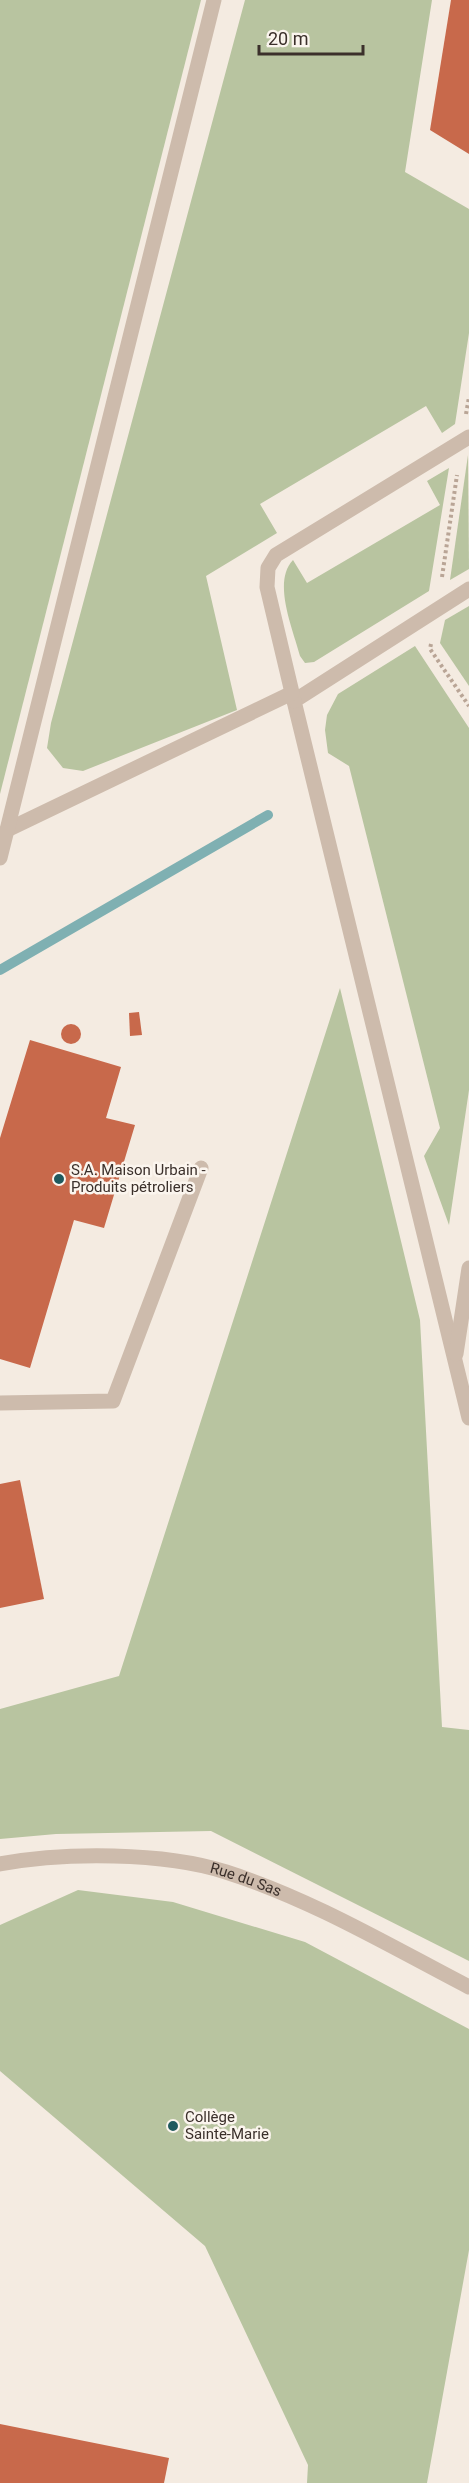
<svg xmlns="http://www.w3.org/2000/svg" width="469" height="2483" viewBox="0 0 469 2483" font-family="Roboto,sans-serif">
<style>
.green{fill:#b8c4a0}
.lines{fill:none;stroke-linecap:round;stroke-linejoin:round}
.stream{stroke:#7fb0b2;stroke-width:10}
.building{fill:#c8694b}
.path{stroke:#b9a596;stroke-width:4;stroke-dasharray:3 3;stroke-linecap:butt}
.service{stroke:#cdbbac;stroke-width:15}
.minor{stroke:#cdbbac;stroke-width:15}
.tertiary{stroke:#cdbbac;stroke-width:15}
.poi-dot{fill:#1f5a5e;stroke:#fbf5ee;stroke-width:2}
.labels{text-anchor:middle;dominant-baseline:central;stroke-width:5;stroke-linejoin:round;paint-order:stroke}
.poi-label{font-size:15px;fill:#3b302b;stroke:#fbf5ee;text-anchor:start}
.street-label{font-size:15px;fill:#3b302b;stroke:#fbf5ee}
</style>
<rect width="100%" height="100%" fill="#f4ebe1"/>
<g class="green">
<path d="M0 0H201L0 794Z"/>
<path d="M245 0H432L405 172 469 209V333L455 424 442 433 426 406 260 504 277 533 206 576 237 710 83 771 63 768 47 748 51 723Z"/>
<path d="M468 455 469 569 450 580Z"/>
<path d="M449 468 429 591 314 662 305 663 300 656C293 629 272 582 293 560L307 583 440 505 427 481Z"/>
<path d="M469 606V686L440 643 445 620Z"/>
<path d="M415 646 469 728V1090L449 1225 424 1156 440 1128 349 766 328 753 325 730 327 715 338 694Z"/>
<path d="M340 988 420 1320 442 1727 469 1730V1961L211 1831 56 1834 0 1839V1709L119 1676Z"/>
<path d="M78 1890 173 1902 305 1942 469 2029V2250L427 2483H307L308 2465 205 2246 0 2071V1925Z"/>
</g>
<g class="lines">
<path class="stream" d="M0 970 268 815"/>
</g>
<g class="building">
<path d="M451 0H469V154L430 130Z"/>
<path d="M139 1012 142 1035 130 1036 129 1013Z"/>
<circle cx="71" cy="1034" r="10"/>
<path d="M30 1040 121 1067 106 1118 135 1125 104 1228 74 1220 30 1368 0 1359V1138Z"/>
<path d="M20 1480 44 1599 0 1608V1484Z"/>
<path d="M0 2424 169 2458 164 2483H0Z"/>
</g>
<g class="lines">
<g class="path">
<path d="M466 414 469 397"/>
<path d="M442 577 457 475"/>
<path d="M431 644 430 649 469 706"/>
</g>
<g class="service">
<path d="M469 589 294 701 469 1418"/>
<path d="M294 701 267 587 268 568 276 555 469 437"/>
<path d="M7 830 292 693"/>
<path d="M456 1354 469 1268"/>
<path d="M0 1403 113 1401 201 1168"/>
</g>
<path class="minor" d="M0 858 214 0"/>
<path class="tertiary" id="s1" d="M0 1864C64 1852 164 1852 226 1872 311 1899 390 1946 469 1987"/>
</g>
<g class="poi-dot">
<circle cx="59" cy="1179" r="6"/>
<circle cx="173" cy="2126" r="6"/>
</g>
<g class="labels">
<g class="poi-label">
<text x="71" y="1170">S.A. Maison Urbain -<tspan x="71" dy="17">Produits pétroliers</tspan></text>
<text x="185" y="2117">Collège<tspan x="185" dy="17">Sainte-Marie</tspan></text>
</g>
<g class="street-label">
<text stroke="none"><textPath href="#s1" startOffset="249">Rue du Sas</textPath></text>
</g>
</g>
<path d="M259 45v9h104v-9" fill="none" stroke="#3b302b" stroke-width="3"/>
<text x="268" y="45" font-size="18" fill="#3b302b" stroke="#fbf5ee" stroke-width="4.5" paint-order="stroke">20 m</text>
</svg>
